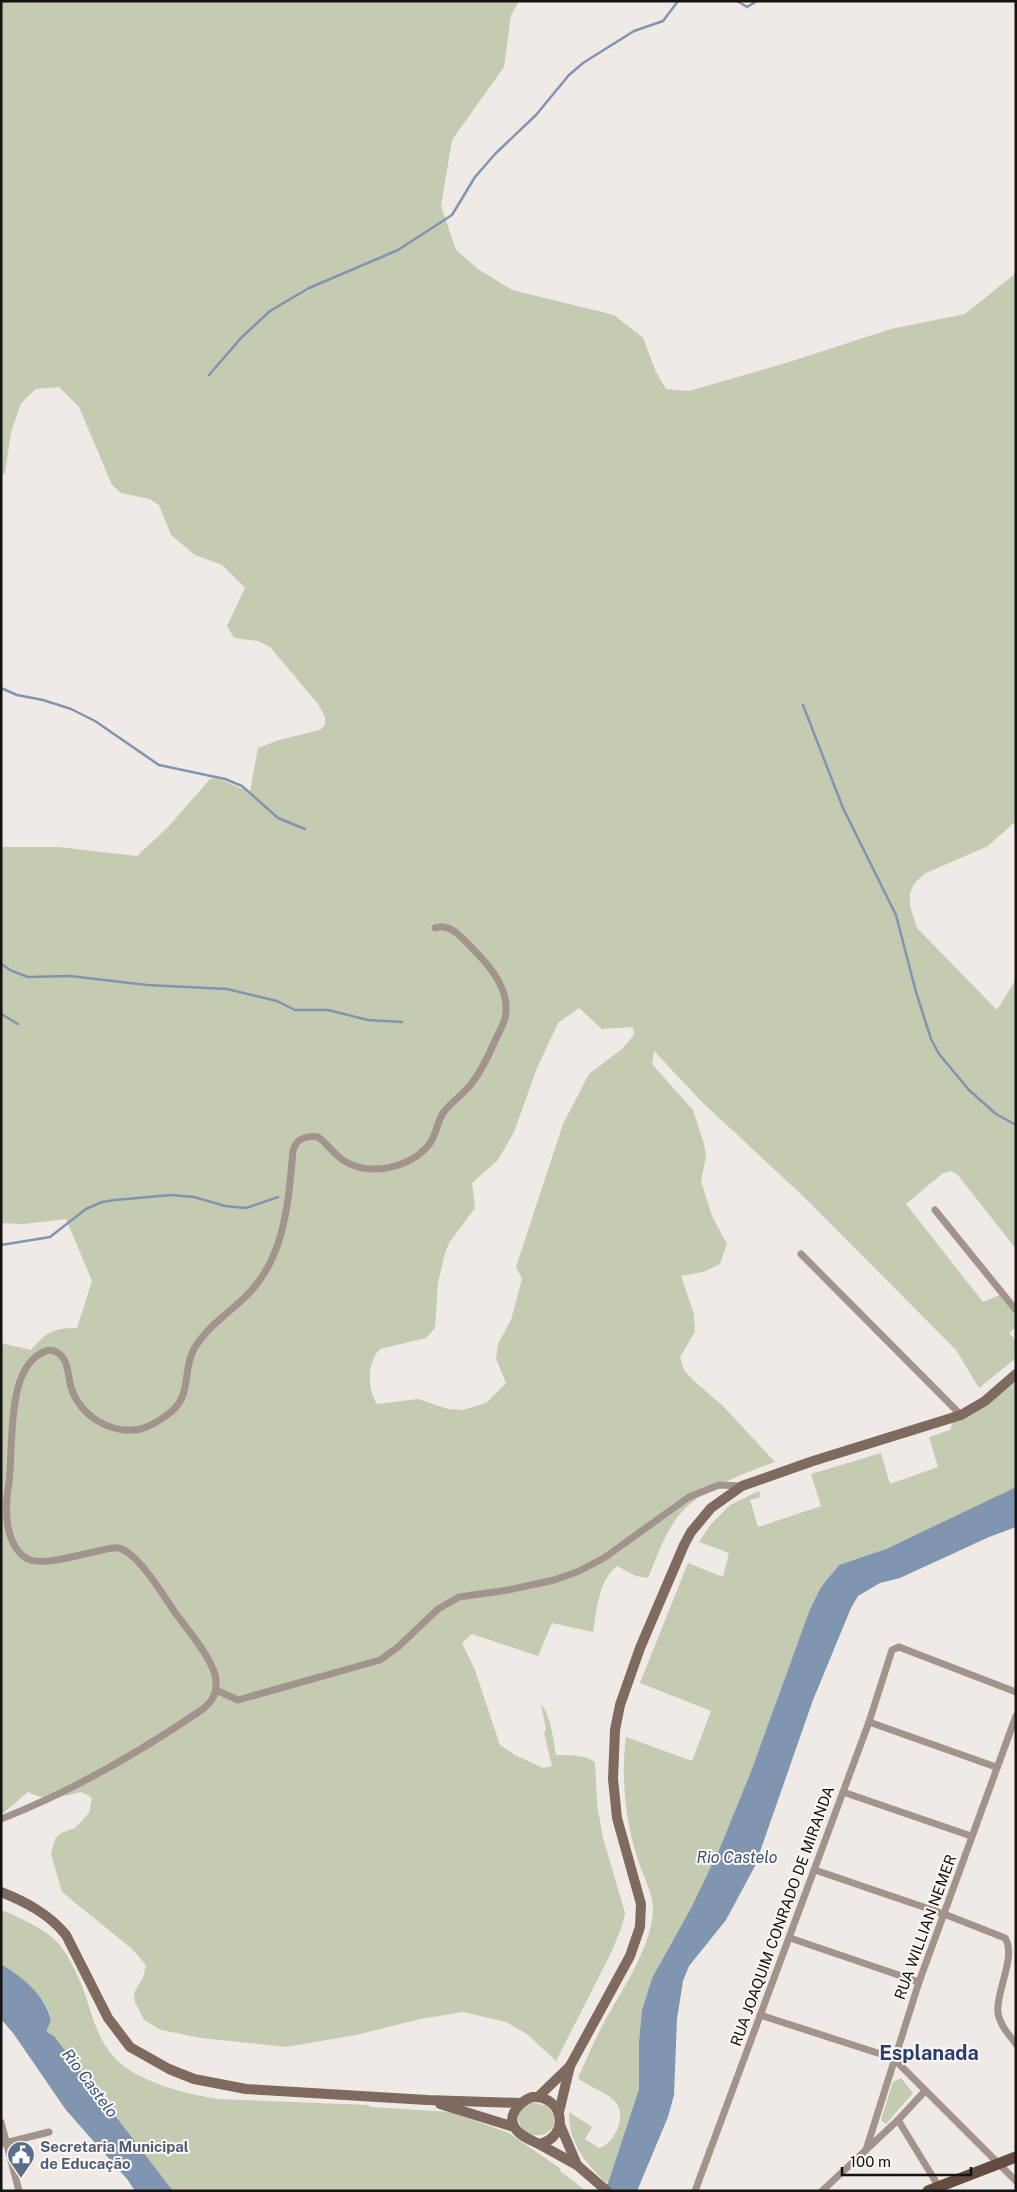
<svg xmlns="http://www.w3.org/2000/svg" width="1017" height="2192" viewBox="0 0 1017 2192" font-family="'Public Sans',sans-serif">
<style>
.green{fill:#c4cbb1;fill-rule:evenodd}
.water{fill:#8095af}
.lines{fill:none;stroke-linecap:round;stroke-linejoin:round}
.stream{stroke:#8095af;stroke-width:2.5}
.street{stroke:#a2938c;stroke-width:7}
.secondary{stroke:#7f6a5f;stroke-width:10}
.primary{stroke:#654c40;stroke-width:11}
.labels{text-anchor:middle;dominant-baseline:central;stroke-width:4;stroke-linejoin:round;paint-order:stroke}
.street-label{font-size:15px;fill:#151312;stroke:#fdf8f3}
.service-label{font-size:15px;font-weight:bold;fill:#4e5e75;stroke:#fdf8f3;text-anchor:start}
.water-label{font-size:16px;font-style:italic;fill:#35557d;stroke:#fdf8f3}
.district-label{font-size:20px;font-weight:bold;fill:#2b3b75;stroke:#fdf8f3}
</style>
<rect width="100%" height="100%" fill="#efeae5"/>
<g class="green">
<path d="M1 1H519L511 15 504 67 452 140 441 206 456 250 478 269 512 290 614 315 643 338 656 372 666 389 689 391 786 363 891 329 965 314 1016 273V821L988 846 924 874 914 884 910 893V906L917 928 997 1010 1016 979V1249L957 1174 950 1171 943 1173 906 1204 983 1302 1004 1293 1016 1307V1327L1009 1333 1016 1341V1358L979 1388 956 1350 804 1197 702 1102 654 1051 652 1064 693 1110 704 1144 706 1157 701 1181 712 1216 727 1244 720 1264 703 1272 681 1276 694 1314 695 1332 680 1357 684 1370 693 1380 724 1407 775 1462C744 1473 703 1488 681 1513 665 1531 657 1557 648 1578L636 1576 617 1566C598 1581 597 1610 593 1632L552 1623 538 1656 472 1634 462 1643 475 1670 500 1745 515 1755 543 1768 552 1766 544 1733 546 1729 541 1705C550 1712 554 1743 556 1755 568 1755 586 1755 595 1762L597 1804 603 1838 625 1913 622 1926 611 1953 556 2061 527 2034 506 2022 463 2012 420 2019 356 2035 286 2047 201 2038 161 2030 144 2020 135 2002 134 1993 143 1977 146 1965 132 1949 62 1892 51 1854 55 1839 61 1833 75 1828 89 1813 92 1798 82 1792C60 1796 50 1803 28 1792L1 1815V1343L31 1350C47 1332 52 1328 77 1328L92 1281 66 1219 24 1224 1 1223V847H58L137 856 169 826 210 779 217 778 250 792 258 748 279 740 320 730 325 725V717L318 704 270 647 258 641 234 638 227 626 245 588 222 565 195 555 171 535 159 505 150 499 121 493 112 485 79 407 59 387 36 389 21 403 11 432 5 473 1 476ZM579 1008 602 1029 633 1027 634 1035 622 1049 589 1074 563 1124 516 1267 522 1279 511 1320 498 1344 496 1359 506 1383 486 1403 463 1410 448 1409 418 1399 377 1404C367 1389 367 1362 380 1349L426 1338 435 1328 438 1283 445 1253 449 1243 475 1208 472 1183 498 1160 514 1132 537 1068 558 1023Z"/>
<path d="M1016 1376V1487L886 1549 839 1565 821 1587 810 1609 750 1774 719 1850 691 1908 652 1978 642 2010 639 2041V2089L609 2180 606 2183C585 2162 568 2142 569 2112L592 2127 585 2139 599 2148C607 2146 613 2138 617 2130 631 2096 598 2094 578 2078 586 2061 593 2043 602 2026 620 1993 650 1950 653 1912 654 1894 642 1874 637 1857 625 1819 621 1777 626 1737L692 1761 711 1711 640 1683 688 1563 723 1577 729 1553 699 1542 711 1524 730 1505 759 1491 761 1497 750 1500 758 1527 821 1506 811 1474 881 1453 890 1484 938 1467 929 1437 950 1430 954 1418Z"/>
<path d="M1 1910C13 1914 50 1932 57 1942 67 1953 74 1968 80 1981 92 2010 95 2040 119 2062 144 2084 187 2094 218 2099L368 2105 371 2107 451 2112 509 2133 561 2169 560 2171 586 2191H173L54 2036 47 2032C47 2027 51 2021 50 2016 47 1996 17 1974 1 1964Z"/>
<path d="M901 2078 913 2093 886 2124 881 2120 893 2082Z"/>
<path d="M531 2102 547 2106 555 2116C556 2145 512 2140 519 2110Z"/>
</g>
<g class="water">
<path d="M1016 1487V1527L989 1537 900 1578 880 1583 858 1596 851 1608 813 1700 755 1866 726 1920 689 1966 683 1981 677 2019 674 2095 668 2117 637 2191H599L606 2187 609 2180 639 2089V2041L642 2010 652 1978 691 1908 719 1850 750 1774 810 1609 821 1587 839 1565 886 1549Z"/>
<path d="M1 1964C20 1976 44 1993 50 2017 52 2022 47 2026 47 2032L54 2036 173 2191H135L127 2179 66 2110 13 2033 1 2019Z"/>
</g>
<g class="lines">
<g class="stream">
<path d="M737 1 747 7 757 1"/>
<path d="M209 375 241 338 270 311 309 288 398 250 452 215 475 177 496 153 536 115 569 75 583 63 634 31 663 21 678 1"/>
<path d="M1 688 17 695 43 700 71 709 95 721 159 765 225 779 242 786 278 818 305 829"/>
<path d="M803 705 843 808 896 915 916 992 931 1039 939 1054 969 1090 996 1114 1016 1125"/>
<path d="M1 964 12 971 28 977 70 976 147 985 227 989 277 1001 295 1010H328L368 1020 402 1022"/>
<path d="M1 1014 18 1024"/>
<path d="M1 1245 50 1237 86 1209 102 1202 115 1200 171 1195 194 1197 225 1206 246 1208 278 1197"/>
</g>
<g class="street">
<path d="M935 1210 1016 1310"/>
<path d="M801 1254 961 1415"/>
<path d="M216 1690 238 1700 380 1660 398 1647 438 1609 459 1597 508 1590 554 1580 577 1572 604 1558 689 1497 719 1485 742 1486"/>
<path d="M869 1722 996 1767"/>
<path d="M843 1792 971 1836"/>
<path d="M1 1819C73 1791 140 1752 203 1709 211 1702 217 1695 216 1683 216 1679 215 1673 213 1669 204 1648 187 1629 174 1611 164 1596 154 1580 142 1566 137 1560 126 1549 118 1548 114 1547 107 1549 103 1550 84 1553 40 1568 26 1558 5 1544 5 1511 8 1489 15 1453 3 1366 46 1351 52 1349 59 1352 63 1358 69 1366 68 1377 71 1387 80 1416 111 1435 141 1429 150 1426 159 1421 167 1415 194 1396 181 1373 194 1349 206 1328 226 1315 243 1299 285 1261 288 1204 293 1151 296 1139 306 1135 318 1137 328 1144 335 1156 346 1162 371 1176 408 1168 427 1147 437 1136 436 1124 443 1113 451 1102 464 1094 472 1083 481 1071 488 1057 494 1043 497 1035 503 1027 505 1018 511 991 491 967 473 949 463 939 450 922 435 928"/>
<path d="M815 1870 944 1914 1005 1938C1017 1956 995 1993 998 2013 1000 2025 1009 2035 1016 2044"/>
<path d="M790 1938 919 1982"/>
<path d="M760 2015 893 2058 1016 2181"/>
<path d="M898 2120 939 2187"/>
<path d="M1 2122 19 2191"/>
<path d="M1 2144 49 2132"/>
<path d="M866 2150 919 1982 1016 1716"/>
<path d="M695 2191 869 1722 892 1650 899 1647 1016 1692"/>
<path d="M822 2191 898 2120 925 2091"/>
</g>
<g class="secondary">
<path d="M1 1892C26 1902 49 1914 66 1935L108 2018 130 2047 169 2069 194 2079 246 2089 427 2100 520 2103"/>
<path d="M532 2097C564 2095 571 2137 539 2144 531 2140 520 2136 515 2128 506 2115 521 2101 532 2097Z"/>
<path d="M538 2097 570 2066"/>
<path d="M440 2104 514 2127"/>
<path d="M559 2112 570 2066 630 1956 640 1927 641 1904 617 1818 613 1779 615 1730 620 1705 640 1648 684 1545 691 1532 711 1508 742 1486 813 1461 961 1415 985 1401 1016 1374"/>
<path d="M560 2125 577 2165"/>
<path d="M539 2144 577 2165 607 2191"/>
</g>
<path class="primary" d="M928 2191 1016 2157"/>
</g>
<defs>
<symbol id="civic-pin" viewBox="-11 -11 22 30"><path d="M0 17L-7.5 6A9.5 9.5 0 1 1 7.5 6Z" fill="#5c6f8a" stroke="#fdf8f3"/><path d="M-.6-6.5H3V-4.5H.6V-3L4-1V1h2V6H-6V1h2V-1L-.6-3ZM-1.2 2.5V6h2.4V2.5Z" fill="#fff"/></symbol>
</defs>
<g fill-rule="evenodd">
<use href="#civic-pin" x="5" y="2139" width="32" height="43"/>
</g>
<g class="labels">
<g class="street-label">
<text transform="translate(782 1916) rotate(-70)">RUA JOAQUIM CONRADO DE MIRANDA</text>
<text transform="translate(925 1927) rotate(-70)">RUA WILLIAN NEMER</text>
</g>
<g class="service-label">
<text x="40" y="2146">Secretaria Municipal<tspan x="40" dy="17">de Educação</tspan></text>
</g>
<g class="water-label">
<text x="737" y="1857">Rio Castelo</text>
<text transform="translate(90 2083) rotate(53)">Rio Castelo</text>
</g>
<g class="district-label">
<text x="929" y="2053">Esplanada</text>
</g>
</g>
<rect width="1017" height="2192" fill="none" stroke="#151312" stroke-width="5"/>
<path d="M842 2167v8h129v-8" fill="none" stroke="#151312" stroke-width="2.5"/>
<text x="850" y="2167" font-size="15" fill="#151312" stroke="#fdf8f3" stroke-width="4" paint-order="stroke">100 m</text>
</svg>
